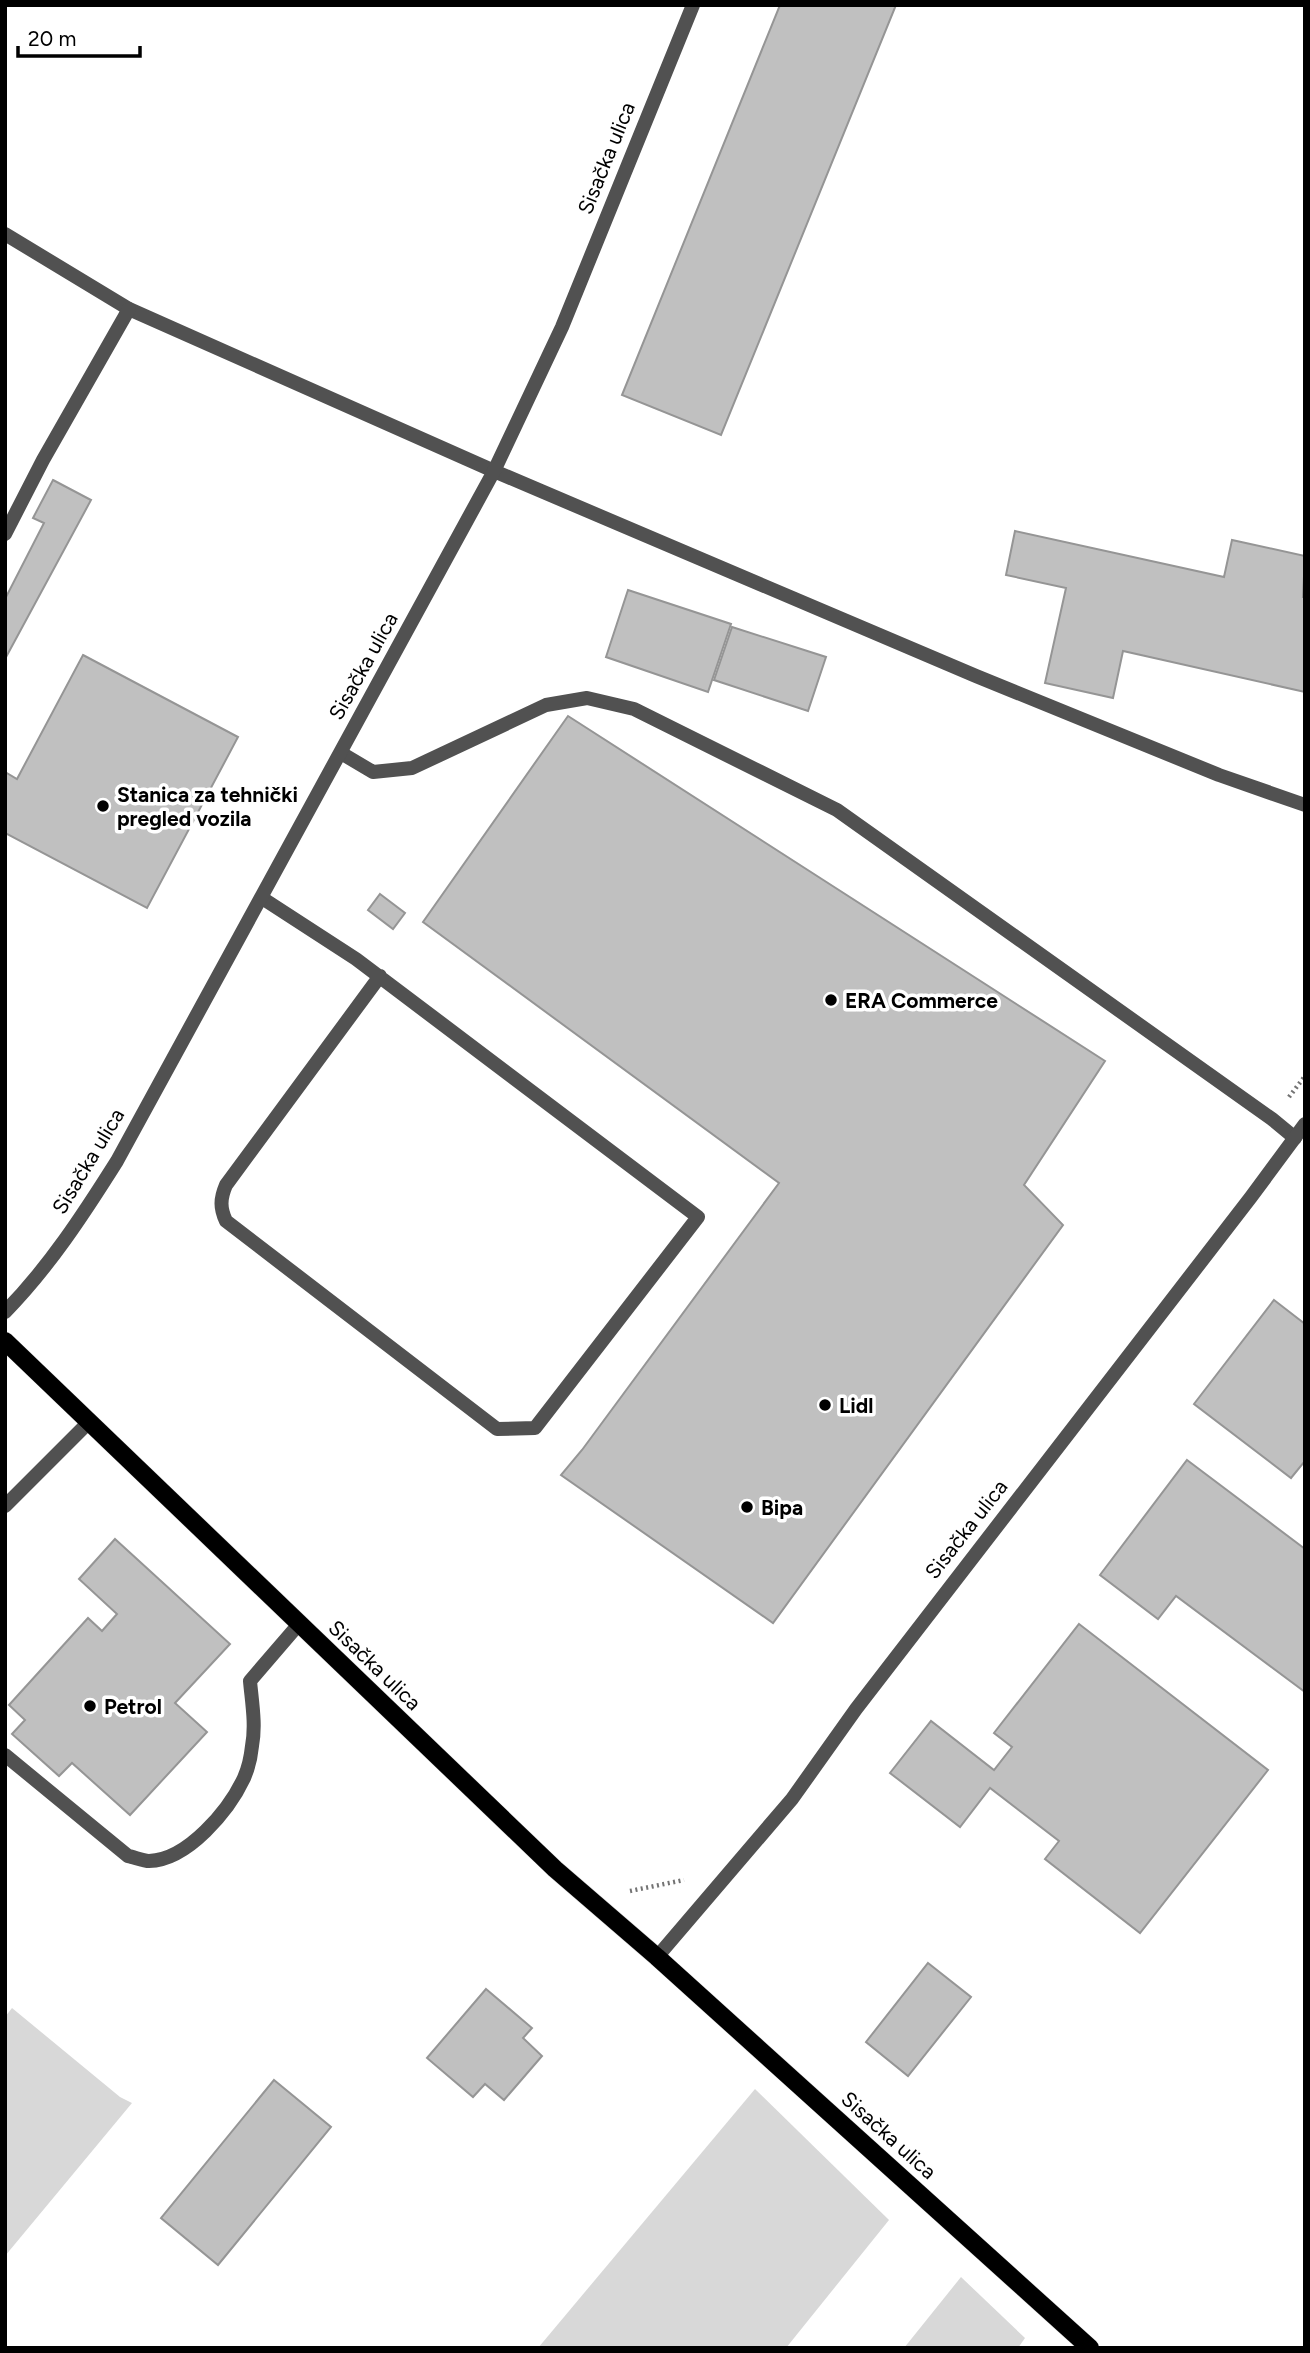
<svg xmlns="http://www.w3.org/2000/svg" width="1310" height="2353" viewBox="0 0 1310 2353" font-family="Figtree,sans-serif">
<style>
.green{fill:#d8d8d8}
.building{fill:#c0c0c0;stroke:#959595;stroke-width:2}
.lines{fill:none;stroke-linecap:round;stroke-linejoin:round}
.primary-casing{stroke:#dbdbdb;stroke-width:19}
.path{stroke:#737373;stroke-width:4.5;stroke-dasharray:2 3.5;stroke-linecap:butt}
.lane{stroke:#515151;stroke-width:14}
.street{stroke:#515151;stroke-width:14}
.primary{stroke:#000;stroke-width:18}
.poi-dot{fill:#000;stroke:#fff;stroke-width:2.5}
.labels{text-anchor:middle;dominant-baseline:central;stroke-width:7;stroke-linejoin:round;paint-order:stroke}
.street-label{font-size:21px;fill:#000;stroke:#fff}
.poi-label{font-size:21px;font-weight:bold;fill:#000;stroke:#fff;text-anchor:start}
</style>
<rect width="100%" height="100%" fill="#fff"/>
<g class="green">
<path d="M12 2008 120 2097 132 2103 5 2256V2017Z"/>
<path d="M755 2089 889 2220 786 2348H538Z"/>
<path d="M961 2277 1025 2338 1018 2348H904Z"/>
</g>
<g class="building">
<path d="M780 5H896L721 435 622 395Z"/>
<path d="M53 480 91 500 5 659V599L44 523 33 518Z"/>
<path d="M1015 531 1224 577 1232 540 1305 556 1303 597H1305V692L1123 651 1113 698 1045 683 1066 588 1006 575Z"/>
<path d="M628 590 731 624 708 692 606 657Z"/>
<path d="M732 627 826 657 808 711 714 680Z"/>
<path d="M83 655 238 737 147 908 5 833V772L17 779Z"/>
<path d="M568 716 1105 1061 1024 1185 1063 1225 773 1623 561 1475 582 1450 779 1183 423 922Z"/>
<path d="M380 894 405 913 393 929 368 910Z"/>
<path d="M1274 1300 1305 1324V1461L1291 1478 1194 1404Z"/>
<path d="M1187 1460 1305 1549V1692L1176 1596 1158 1619 1100 1575Z"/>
<path d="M115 1539 230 1644 175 1703 207 1732 130 1815 72 1763 59 1776 12 1734 25 1720 9 1705 88 1618 102 1631 117 1614 79 1579Z"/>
<path d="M1079 1624 1268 1770 1140 1933 1045 1859 1059 1841 990 1788 960 1827 890 1773 931 1721 994 1770 1012 1747 994 1733Z"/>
<path d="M928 1963 971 1997 908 2076 866 2042Z"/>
<path d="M486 1989 532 2028 523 2038 542 2056 504 2100 485 2084 473 2097 427 2058Z"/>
<path d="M274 2080 331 2127 218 2265 161 2218Z"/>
</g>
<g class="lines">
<defs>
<path id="primary" d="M5 1341 555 1869 657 1957 1090 2348"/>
</defs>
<use href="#primary" class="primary-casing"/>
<g class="path">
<path d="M1289 1097 1305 1076"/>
<path d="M630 1891 684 1880"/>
</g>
<g class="lane">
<path d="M5 234 129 309 494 471"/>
<path d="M5 534 43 460 129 309"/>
<path d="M341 753 373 772 412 768 546 705 587 698 634 709 837 810 1272 1119 1295 1138"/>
<path d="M262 898 356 959 698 1217 535 1428 497 1429 226 1221C220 1208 220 1199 226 1185L380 976"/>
<path d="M5 1506 89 1422"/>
<path d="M5 1755 128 1856C134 1857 143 1861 149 1861 188 1860 229 1810 244 1778 248 1769 251 1756 252 1746 256 1725 252 1703 250 1681L299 1624"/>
</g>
<g class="street">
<path d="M494 471 976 676 1219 775 1305 805"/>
<path d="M5 1312C49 1267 83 1215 117 1161L494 471 562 327 693 5"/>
<path d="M657 1957 792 1799 856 1709 1251 1197 1305 1124"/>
</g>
<use href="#primary" class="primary"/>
</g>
<g class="poi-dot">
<circle cx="103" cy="806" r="7"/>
<circle cx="831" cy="1000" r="7"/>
<circle cx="825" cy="1405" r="7"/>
<circle cx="747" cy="1507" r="7"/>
<circle cx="90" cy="1706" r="7"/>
</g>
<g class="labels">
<g class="street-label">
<text transform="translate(606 158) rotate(-68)">Sisačka ulica</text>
<text transform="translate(363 666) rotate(-61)">Sisačka ulica</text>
<text transform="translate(88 1161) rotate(-59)">Sisačka ulica</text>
<text transform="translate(966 1529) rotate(-52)">Sisačka ulica</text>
<text transform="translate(375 1665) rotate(44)">Sisačka ulica</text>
<text transform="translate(889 2135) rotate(42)">Sisačka ulica</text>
</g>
<g class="poi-label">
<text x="117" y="794">Stanica za tehnički<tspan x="117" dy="24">pregled vozila</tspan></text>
<text x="845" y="1000">ERA Commerce</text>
<text x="839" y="1405">Lidl</text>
<text x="761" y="1507">Bipa</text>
<text x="104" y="1706">Petrol</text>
</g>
</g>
<rect width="1310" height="2353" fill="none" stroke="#000000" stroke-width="14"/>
<path d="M18 46v10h122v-10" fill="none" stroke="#000000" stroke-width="3.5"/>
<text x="28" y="46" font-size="21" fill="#000000" stroke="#ffffff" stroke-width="5" paint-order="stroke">20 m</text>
</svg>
